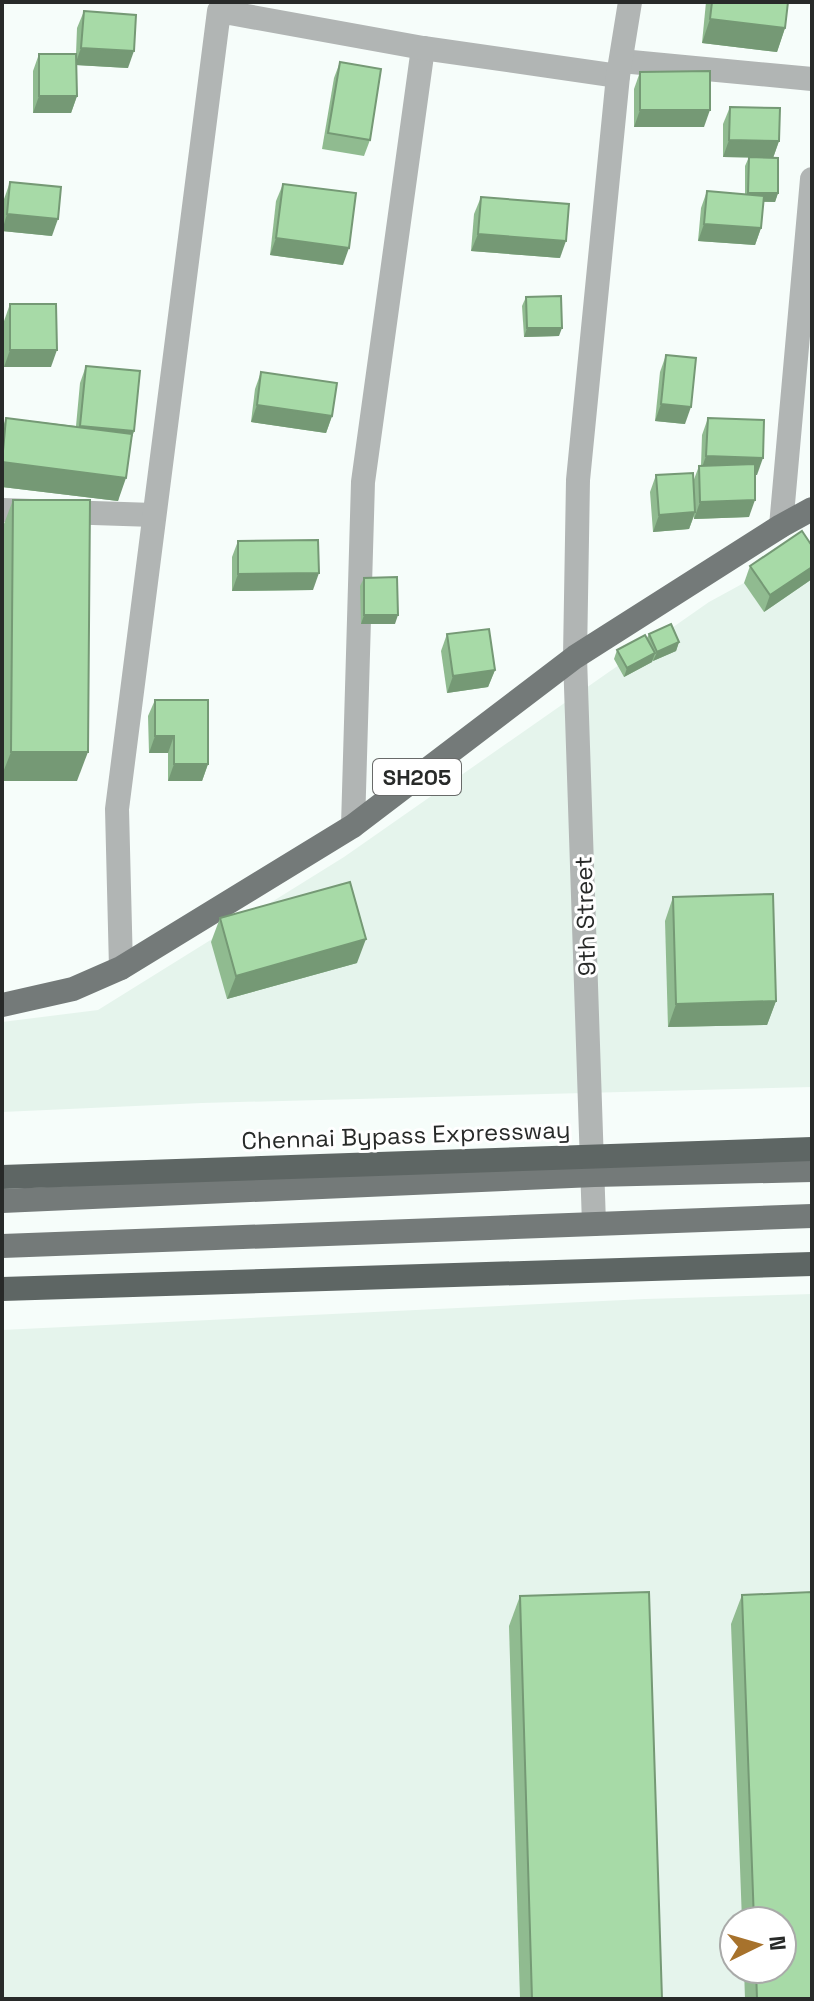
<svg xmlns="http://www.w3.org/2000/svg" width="814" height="2001" viewBox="0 0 814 2001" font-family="'Space Grotesk',sans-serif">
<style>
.built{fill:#e5f4ec;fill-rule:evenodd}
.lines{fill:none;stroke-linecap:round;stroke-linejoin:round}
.street{stroke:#b1b5b4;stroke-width:24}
.primary{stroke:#747a79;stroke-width:24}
.highway{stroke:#5e6664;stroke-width:24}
.wall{fill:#90bb90}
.shaded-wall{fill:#759975}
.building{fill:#a7daa7;stroke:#759975;stroke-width:2}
.labels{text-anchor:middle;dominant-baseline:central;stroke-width:6;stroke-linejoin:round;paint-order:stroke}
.shield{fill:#fff;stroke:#686a69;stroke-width:2}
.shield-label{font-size:22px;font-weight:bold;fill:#282a29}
.street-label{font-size:24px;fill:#282a29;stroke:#fff}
</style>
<rect width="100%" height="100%" fill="#f6fdfa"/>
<g class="built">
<path d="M812 546V1087L202 1103 2 1112V1022L98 1010 344 857 709 602Z"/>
<path d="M812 1294V1999H2V1330L645 1299ZM734 1921H782V1969H734Z"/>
</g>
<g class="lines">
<g class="street">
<path d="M621 61 812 79"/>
<path d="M2 510 154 515"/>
<path d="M781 526 812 179"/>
<path d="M353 826 363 482 423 48"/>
<path d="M121 968 117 809 219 11 423 48 618 76"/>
<path d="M594 1224 575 657 578 480 618 76 630 2"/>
</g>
<g class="primary">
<path d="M2 1005 73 989 121 968 353 826 575 657 781 526 812 509"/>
<path d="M2 1201 594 1175 812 1170"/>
<path d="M2 1246 812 1216"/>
</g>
<g class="highway">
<path d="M2 1177 812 1149"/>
<path d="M2 1289 812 1264"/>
</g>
</g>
<g class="wall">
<path d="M706 2H788L785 28 777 52 702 43Z"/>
<path d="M84 11 128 68 77 65V96L71 113H33V71L39 54H76L77 28Z"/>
<path d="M340 62 370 140 364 156 322 149 334 78Z"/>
<path d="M640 72 704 127H634V89Z"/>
<path d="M730 107 779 141 773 158 723 157V124Z"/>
<path d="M749 157 778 193 775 202H763L761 228 755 245 698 241 701 208 707 191 745 194V166Z"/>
<path d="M10 182 52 236 2 231 4 199Z"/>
<path d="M283 184 343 265 270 255 276 201Z"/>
<path d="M481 197 560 258 471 251 474 214Z"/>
<path d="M526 297 559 336 524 337 522 306Z"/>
<path d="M10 304 51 367H4V321Z"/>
<path d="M666 355 685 424 655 421 660 372Z"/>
<path d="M86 366 134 431 131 440 118 501 2 487V430L6 418 76 426 80 383Z"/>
<path d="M261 372 332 416 326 433 251 422 255 389Z"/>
<path d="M708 418 757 475H755L749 517 694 519V516L689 529 653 532 650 492 656 475 693 482 699 466H701L702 435Z"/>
<path d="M13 500 77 781H2V529Z"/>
<path d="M238 541 313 590 232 591V557Z"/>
<path d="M812 546V579L764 612 744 583 750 566Z"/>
<path d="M364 578 395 624H361L360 586Z"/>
<path d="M447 634 495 670 488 687 447 693 441 651Z"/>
<path d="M649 634 679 642 676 651 653 661V659L652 662 624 677 614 659 617 650 647 638Z"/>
<path d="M155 700 208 764 202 781H168V753H149L148 716Z"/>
<path d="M673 897 776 1001 767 1025 668 1027 665 921Z"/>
<path d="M220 918 357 963 227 999 211 942Z"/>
<path d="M742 1595 812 1999H745L744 1969H782V1921H742L731 1624Z"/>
<path d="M520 1596 662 1999H520L509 1626Z"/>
</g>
<g class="shaded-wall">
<path d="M710 19 785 28 777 52 702 43Z"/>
<path d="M81 48 134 51 128 68 75 65Z"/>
<path d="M39 96H77L71 113H33Z"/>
<path d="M640 110H710L704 127H634Z"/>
<path d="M729 140 779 141 773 158 723 157Z"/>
<path d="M748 193H778L775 202 745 201Z"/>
<path d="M7 214 58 219 52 236 2 231Z"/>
<path d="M704 224 761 228 755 245 698 241Z"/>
<path d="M478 234 566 241 560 258 471 251Z"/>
<path d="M276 238 349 248 343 265 270 255Z"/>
<path d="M527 328H562L559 336 524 337Z"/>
<path d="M10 350H57L51 367H4Z"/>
<path d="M661 404 691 407 685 424 655 421Z"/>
<path d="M257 405 332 416 326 433 251 422Z"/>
<path d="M80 426 134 431 128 448Z"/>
<path d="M706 456 763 458 757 475 700 473Z"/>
<path d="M2 462 126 478 118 501 2 487Z"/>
<path d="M755 500 749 517 694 519 700 502Z"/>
<path d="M695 512 689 529 653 532 659 515Z"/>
<path d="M812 567V579L764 612 770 595Z"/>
<path d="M319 573 313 590 232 591 238 574Z"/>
<path d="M364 615H398L395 624H361Z"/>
<path d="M679 642 676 651 653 661 657 652Z"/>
<path d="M655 653 652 662 624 677 627 668Z"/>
<path d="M495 670 488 687 447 693 453 676Z"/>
<path d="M155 736H174L168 753H149Z"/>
<path d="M11 752H88L77 781H2V775Z"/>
<path d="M174 764H208L202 781H168Z"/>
<path d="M366 939 357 963 227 999 236 976Z"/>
<path d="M776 1001 767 1025 668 1027 676 1004Z"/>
</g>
<g class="building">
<path d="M712 2H788L785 28 710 19Z"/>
<path d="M84 11 136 15 134 51 81 48Z"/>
<path d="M39 54H76L77 96H39Z"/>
<path d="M340 62 381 69 370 140 328 133Z"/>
<path d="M710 71V110H640V72Z"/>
<path d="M730 107 780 108 779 141 729 140Z"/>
<path d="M749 157 778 158V193H748Z"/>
<path d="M10 182 61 187 58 219 7 214Z"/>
<path d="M283 184 356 193 349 248 276 238Z"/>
<path d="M707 191 764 196 761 228 704 224Z"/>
<path d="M481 197 569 204 566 241 478 234Z"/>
<path d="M561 296 562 328H527L526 297Z"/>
<path d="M10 304H56L57 350H10Z"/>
<path d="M666 355 696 358 691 407 661 404Z"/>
<path d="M86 366 140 371 134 431 80 426Z"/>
<path d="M261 372 337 383 332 416 257 405Z"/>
<path d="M6 418 132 434 126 478 2 462Z"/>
<path d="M708 418 764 420 763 458 706 456Z"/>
<path d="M755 464V500L700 502 699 466Z"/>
<path d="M693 473 695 512 659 515 656 475Z"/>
<path d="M13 500H90L88 752H11Z"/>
<path d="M802 531 812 546V567L770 595 750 566Z"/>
<path d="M318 540 319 573 238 574V541Z"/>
<path d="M397 577 398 615H364V578Z"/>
<path d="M671 624 679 642 657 652 649 634Z"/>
<path d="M489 629 495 670 453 676 447 634Z"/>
<path d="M645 635 655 653 627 668 617 650Z"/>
<path d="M155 700H208V764H174V736H155Z"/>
<path d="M350 882 366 939 236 976 220 918Z"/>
<path d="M773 894 776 1001 676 1004 673 897Z"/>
<path d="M649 1592 662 1999H532L520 1596Z"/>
<path d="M812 1592V1999H757L756 1969H782V1921H754L742 1595Z"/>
</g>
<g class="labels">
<rect class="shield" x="373" y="759" width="88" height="36" rx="6"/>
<g class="shield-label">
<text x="417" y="777">SH205</text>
</g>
<g class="street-label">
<text transform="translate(585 916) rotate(-92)">9th Street</text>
<text transform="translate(406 1135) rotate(-2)">Chennai Bypass Expressway</text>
</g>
</g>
<rect width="814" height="2001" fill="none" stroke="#282a29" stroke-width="8"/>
<g transform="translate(758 1945) rotate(85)"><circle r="38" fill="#ffffff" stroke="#a9aaa9" stroke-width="2"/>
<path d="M0-6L14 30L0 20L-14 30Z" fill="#a7722c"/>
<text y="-12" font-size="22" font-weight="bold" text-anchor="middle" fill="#282a29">N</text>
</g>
</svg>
